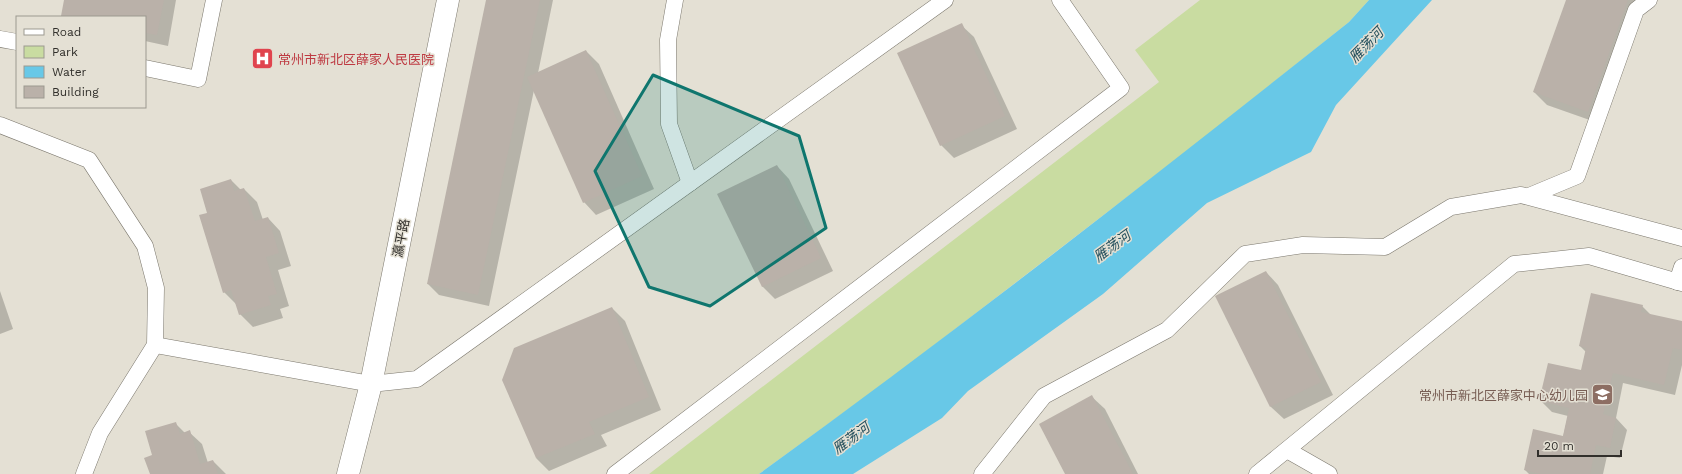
<svg xmlns="http://www.w3.org/2000/svg" width="1682" height="474" viewBox="0 0 1682 474" font-family="'Work Sans','Noto Sans SC',sans-serif">
<style>
.green{fill:#c9dca1}
.water{fill:#68c8e7}
.shadow{fill:#0003}
.building{fill:#bab1a9}
.lines{fill:none;stroke-linecap:round;stroke-linejoin:round}
.service-casing{stroke:#7b776d;stroke-width:17}
.tertiary-casing{stroke:#7b776d;stroke-width:23}
.service{stroke:#fff;stroke-width:16}
.tertiary{stroke:#fff;stroke-width:22}
.marked{fill:#0f766e;fill-opacity:0.2;stroke:#0f766e;stroke-width:3;stroke-linejoin:round}
.labels{text-anchor:middle;dominant-baseline:central;stroke-width:3;stroke-linejoin:round;paint-order:stroke}
.health-label{font-size:13px;fill:#be3a42;stroke:#e4e0d4;text-anchor:start}
.street-label{font-size:13px;fill:#312f2b;stroke:#e4e0d4}
.education-label{font-size:13px;fill:#785e54;stroke:#e4e0d4;text-anchor:end}
.water-label{font-size:14px;font-style:italic;fill:#26515e;stroke:#e4e0d4}
</style>
<rect width="100%" height="100%" fill="#e4e0d4"/>
<path class="green" d="M1200 0H1369L1349 22 1196 144 890 379 759 474H649L1159 82 1135 50Z"/>
<path class="water" d="M1369 0H1432L1336 105 1311 152 1207 203 1103 294 968 391 942 418 853 474H759C960 329 1155 176 1349 22Z"/>
<g class="shadow">
<path d="M65 0H176L168 46 145 41V17H63Z"/>
<path d="M487 0H553L538 73 586 51 599 64 654 189 596 215 584 202 534 90 489 306 439 295 428 284Z"/>
<path d="M1567 0H1645L1601 124 1547 105 1534 92Z"/>
<path d="M961 25 974 37 1017 129 954 158 941 145 899 54Z"/>
<path d="M777 166 789 179 833 271 775 299 762 286Z"/>
<path d="M231 180 241 190 244 189 257 202 263 220 268 218 280 231 291 266 278 270 289 306 280 309 283 318 253 327 240 314 237 305 224 292 208 213Z"/>
<path d="M1266 272 1278 285 1333 395 1284 419 1271 407Z"/>
<path d="M0 291 13 329 0 334Z"/>
<path d="M1642 306 1651 315 1682 322V365L1675 395 1623 383 1616 418 1627 430 1620 458 1607 456 1603 474H1529L1525 470 1563 437 1568 416 1552 412 1541 401 1582 371 1586 352 1580 346Z"/>
<path d="M612 308 625 321 661 410 601 435 607 446 549 471 536 458Z"/>
<path d="M1092 397 1105 409 1138 474H1066Z"/>
<path d="M175 423 185 433 189 432 202 444 208 463 213 461 226 474H151L154 456Z"/>
</g>
<g class="building">
<path d="M64 0H164L157 35 145 33V17L61 16Z"/>
<path d="M486 0H540L478 295 427 284Z"/>
<path d="M1566 0H1628L1588 112 1533 92Z"/>
<path d="M962 23 1005 116 940 146 897 53Z"/>
<path d="M586 50 642 176 583 203 527 77Z"/>
<path d="M777 165 821 258 762 287 717 194Z"/>
<path d="M231 179 234 191 244 188 255 221 268 217 279 253 266 257 277 294 268 296 271 305 239 315 231 290 223 293 199 215 207 213 200 189Z"/>
<path d="M1266 271 1321 382 1270 407 1215 296Z"/>
<path d="M1591 293 1643 305 1641 312 1682 321V350L1673 348 1664 385 1613 373 1603 414 1616 418 1610 448 1596 445 1590 474H1541L1524 470 1533 429 1563 436 1569 408 1539 401 1548 363 1581 370 1586 348 1579 346Z"/>
<path d="M612 307 649 397 589 422 595 434 536 458 502 380 514 348Z"/>
<path d="M1092 395 1133 474H1065L1039 424Z"/>
<path d="M176 422 180 434 190 430 200 464 213 460 218 474H150L144 458 152 455 145 431Z"/>
</g>
<g class="lines">
<defs>
<g id="service">
<path d="M675 0 668 40 669 124 690 183"/>
<path d="M0 39 17 42"/>
<path d="M145 68 198 79 214 0"/>
<path d="M0 125 89 160 145 246 156 288 155 345 100 433 84 474"/>
<path d="M1529 196 1577 176 1636 10 1649 0"/>
<path d="M1677 282 1682 267"/>
<path d="M155 345 371 384 417 379 945 0"/>
<path d="M1287 450 1329 474"/>
<path d="M615 474 1121 88 1060 0"/>
<path d="M982 474 1044 396 1167 330 1245 254 1303 245 1385 247 1451 207 1521 195 1682 238"/>
<path d="M1257 474 1514 264 1589 256 1682 283"/>
</g>
<path id="tertiary" d="M348 474 371 384 448 0"/>
</defs>
<use href="#service" class="service-casing"/>
<use href="#tertiary" class="tertiary-casing"/>
<use href="#service" class="service"/>
<use href="#tertiary" class="tertiary"/>
</g>
<path class="marked" d="M653 75 799 136 826 228 710 306 649 287 595 171Z"/>
<defs>
<symbol id="hospital-square" viewBox="-11 -11 22 22"><rect x="-9" y="-9" width="18" height="18" rx="4" fill="#e0444e" stroke="#e4e0d4"/><path d="M-5-5h3v3.5h4V-5h3V5h-3V1.5h-4V5h-3Z" fill="#fff"/></symbol>
<symbol id="school-square" viewBox="-11 -11 22 22"><rect x="-9" y="-9" width="18" height="18" rx="4" fill="#8d6e63" stroke="#e4e0d4"/><path d="M0-5L7-2L0 1L-7-2ZM-4 1L0 2.5L4 1V4Q0 6-4 4Z" fill="#fff"/></symbol>
</defs>
<g fill-rule="evenodd">
<use href="#hospital-square" x="250" y="46" width="25" height="25"/>
<use href="#school-square" x="1590" y="382" width="25" height="25"/>
</g>
<g class="labels">
<g class="health-label">
<text x="278" y="59">常州市新北区薛家人民医院</text>
</g>
<g class="street-label">
<text transform="translate(401 238) rotate(-79)">瀛平路</text>
</g>
<g class="education-label">
<text x="1588" y="395">常州市新北区薛家中心幼儿园</text>
</g>
<g class="water-label">
<text transform="translate(1366 45) rotate(-46)">雁荡河</text>
<text transform="translate(1112 246) rotate(-36)">雁荡河</text>
<text transform="translate(851 438) rotate(-36)">雁荡河</text>
</g>
</g>
<rect x="16" y="16" width="130" height="92" fill="#e4e0d4" stroke="#9c9990"/>
<rect x="24" y="29" width="20" height="6" fill="#ffffff" stroke="#9c9990"/>
<text x="52" y="36" font-size="12" fill="#312f2b">Road</text>
<rect x="24" y="46" width="20" height="12" fill="#c9dca1" stroke="#9c9990"/>
<text x="52" y="56" font-size="12" fill="#312f2b">Park</text>
<rect x="24" y="66" width="20" height="12" fill="#68c8e7" stroke="#9c9990"/>
<text x="52" y="76" font-size="12" fill="#312f2b">Water</text>
<rect x="24" y="86" width="20" height="12" fill="#bab1a9" stroke="#9c9990"/>
<text x="52" y="96" font-size="12" fill="#312f2b">Building</text>
<path d="M1538 450v6h83v-6" fill="none" stroke="#312f2b" stroke-width="2"/>
<text x="1544" y="450" font-size="12" fill="#312f2b" stroke="#e4e0d4" stroke-width="3" paint-order="stroke">20 m</text>
</svg>
